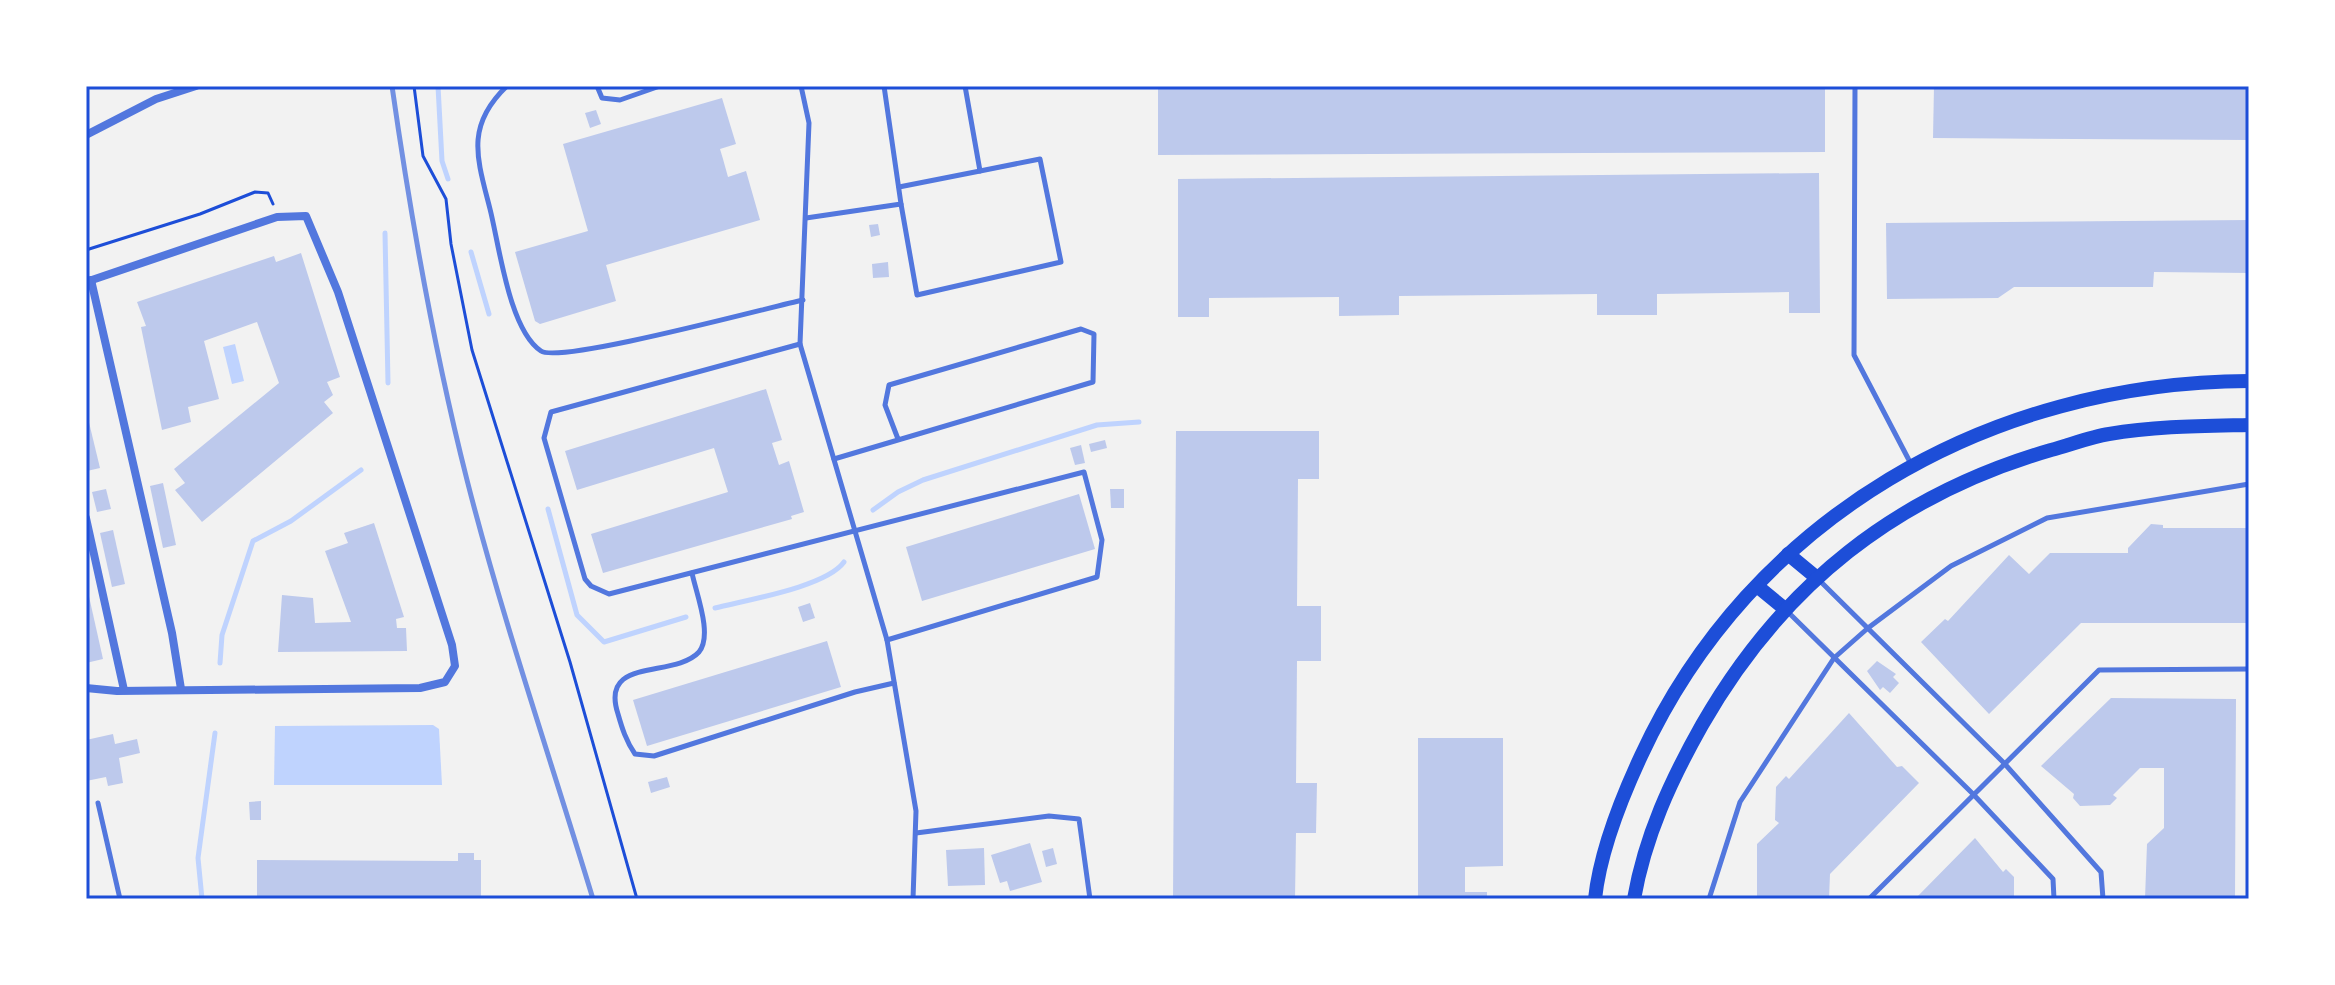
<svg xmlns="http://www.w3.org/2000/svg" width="2335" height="985" viewBox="0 0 2335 985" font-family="'Source Sans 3',sans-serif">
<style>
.water{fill:#bfd3fe}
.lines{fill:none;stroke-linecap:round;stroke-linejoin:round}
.stream{stroke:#bfd3fe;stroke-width:5}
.building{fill:#bdc9ec}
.path{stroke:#1d4ed8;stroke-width:3}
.service{stroke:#5277de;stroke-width:5}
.minor{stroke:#5277de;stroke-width:8}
.secondary{stroke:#1d4ed8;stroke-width:14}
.rail{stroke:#7290e2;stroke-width:5}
.neatline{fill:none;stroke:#1d4ed8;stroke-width:3}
</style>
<rect width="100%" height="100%" fill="#f2f2f2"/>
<g class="water">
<path d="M235 344 244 381 232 384 223 347Z"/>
<path d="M433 725 439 729 442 785H274L275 726Z"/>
</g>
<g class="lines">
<g class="stream">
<path d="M438 86 442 161 448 179"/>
<path d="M385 233 388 383"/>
<path d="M471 252 489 314"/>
<path d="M548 509 577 615 604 642 686 617"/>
<path d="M873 510 898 492 923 480 1097 425 1139 422"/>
<path d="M715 608C746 600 826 587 844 562"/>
<path d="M220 663 222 635 253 541 291 521 361 470"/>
<path d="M202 899 198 858 215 733"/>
</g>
</g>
<g class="building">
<path d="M1158 86H1825V152L1158 155Z"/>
<path d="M1934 86H2249V140L1933 138Z"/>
<path d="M722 98 736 144 720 149 723 159 728 177 746 171 760 220 606 265 616 301 540 324 535 321 515 252 588 231 563 144Z"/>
<path d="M596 110 601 124 590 128 585 113Z"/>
<path d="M1819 173 1820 313H1789V292L1657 294V315H1597V294L1399 296V315L1339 316V297L1209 298V317H1178V179Z"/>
<path d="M2249 220V273L2154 272 2153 287H2014L1998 298 1887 299 1886 223Z"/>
<path d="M878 224 880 235 871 237 869 225Z"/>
<path d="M301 253 340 377 327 382 333 395 324 402 333 413 202 522 175 490 185 483 174 469 279 383 257 322 204 341 219 399 188 407 191 422 162 430 141 327 146 326 137 302 274 256 276 262Z"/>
<path d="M888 262 889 277 873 278 872 264Z"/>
<path d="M766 389 782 440 772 443 779 465 789 461 804 512 791 516 792 519 603 573 591 534 728 492 714 448 577 490 565 451Z"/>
<path d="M86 410 100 468 87 471 86 467Z"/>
<path d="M1176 431H1319V479H1298L1297 606H1321V661H1297L1296 783H1317L1316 833H1296L1295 899H1173Z"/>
<path d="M1105 440 1107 448 1091 452 1089 444Z"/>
<path d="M1081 445 1085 463 1075 465 1070 448Z"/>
<path d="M163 483 176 545 163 548 150 486Z"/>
<path d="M106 489 111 509 97 512 92 492Z"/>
<path d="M1110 489H1124V508H1111Z"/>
<path d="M1079 494 1095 549 922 601 906 547Z"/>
<path d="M374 523 404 617 396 619 397 628H406L407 651 278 652 282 595 313 598 315 623 351 622 325 551 348 543 344 533Z"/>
<path d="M2151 524 2163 525V528H2249V623H2081L1989 714 1921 642 1945 619 1948 621 2009 555 2029 574 2050 553H2128V548Z"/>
<path d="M113 530 125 584 112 587 100 533Z"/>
<path d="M86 583 103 659 86 663Z"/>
<path d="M810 603 815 618 803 622 798 607Z"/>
<path d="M827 641 841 687 647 746 633 700Z"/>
<path d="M1877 661 1896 674 1893 677 1899 683 1890 693 1883 687 1880 690 1867 671Z"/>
<path d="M2111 698 2236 699 2235 899H2145L2147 844 2164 828V768H2140L2113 795 2117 798 2110 805 2080 806 2073 798 2074 794 2041 766Z"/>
<path d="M1849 713 1897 767 1902 766 1919 783 1830 874 1829 899H1757V844L1779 823 1775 820 1776 787 1786 776 1789 779Z"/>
<path d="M113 734 115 744 137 739 140 753 119 758 123 783 108 786 106 777 86 781V740Z"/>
<path d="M1418 738H1503V866L1465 867V892H1487V899H1418Z"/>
<path d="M667 777 670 787 651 793 648 782Z"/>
<path d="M261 801V820H250L249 802Z"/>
<path d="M1975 838 2003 872 2006 869 2014 877V897L1915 899Z"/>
<path d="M1030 843 1042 882 1010 891 1007 881 1000 883 991 855Z"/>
<path d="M984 848 985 885 948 886 946 850Z"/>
<path d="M1053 848 1057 864 1046 867 1042 851Z"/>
<path d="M458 853H474V860H481V899H257V860L458 861Z"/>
</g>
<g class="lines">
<g class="path">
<path d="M414 86 423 156 446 199 451 244 472 350 570 662 637 899"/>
<path d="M86 250 200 214 255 192 268 193 273 204"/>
</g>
<g class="service">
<path d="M507 86C465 126 477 158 490 209 499 244 509 330 541 351 560 364 766 308 803 300"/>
<path d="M597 86 602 98 620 100 660 86"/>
<path d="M801 86 809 123 800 344 887 640 916 811 913 899"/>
<path d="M1855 86 1854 355 1911 464"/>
<path d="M899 187 980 171 965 86"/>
<path d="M901 204 917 295 1061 262 1040 159 980 171"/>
<path d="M806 218 901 204 884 86"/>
<path d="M800 344 551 412 544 438 585 579 591 586 609 594 1084 472 1102 540 1097 577 887 640"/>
<path d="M834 459 1093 382 1094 334 1081 329 889 385 885 405 898 439"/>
<path d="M692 573C696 593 713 635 699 652 674 679 599 656 618 714 622 728 626 741 635 754L654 756 855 692 894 683"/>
<path d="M1818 579 2004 763 2101 872 2103 899"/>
<path d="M1789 613 1973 794 2053 879 2054 899"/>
<path d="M98 803 120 899"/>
<path d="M916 833 1049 816 1079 819 1090 899"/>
<path d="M1709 899 1740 802 1834 658 1868 628 1951 566 2047 518 2249 484"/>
<path d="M1869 899 2099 670 2249 669"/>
</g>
<g class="minor">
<path d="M86 135 156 99 196 86"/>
<path d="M91 280 172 633 181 689"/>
<path d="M86 282 277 217 306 216 338 292 452 645 455 666 445 682 420 688 117 691 86 688"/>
<path d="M86 518 124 690"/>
</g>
<g class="secondary">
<path d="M1788 554 1817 578"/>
<path d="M1757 586 1785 609"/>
<path d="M1595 899C1600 851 1621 799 1641 756 1751 517 1990 382 2249 381"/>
<path d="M1634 899C1645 836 1671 780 1702 725 1782 585 1896 495 2051 450 2070 445 2090 437 2109 434 2155 426 2203 426 2249 425"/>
</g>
<path class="rail" d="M392 86C411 219 434 350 467 480 503 621 551 760 593 899"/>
</g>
<rect width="2335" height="985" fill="none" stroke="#ffffff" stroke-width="176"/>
<rect x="88" y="88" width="2159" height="809" class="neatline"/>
</svg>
